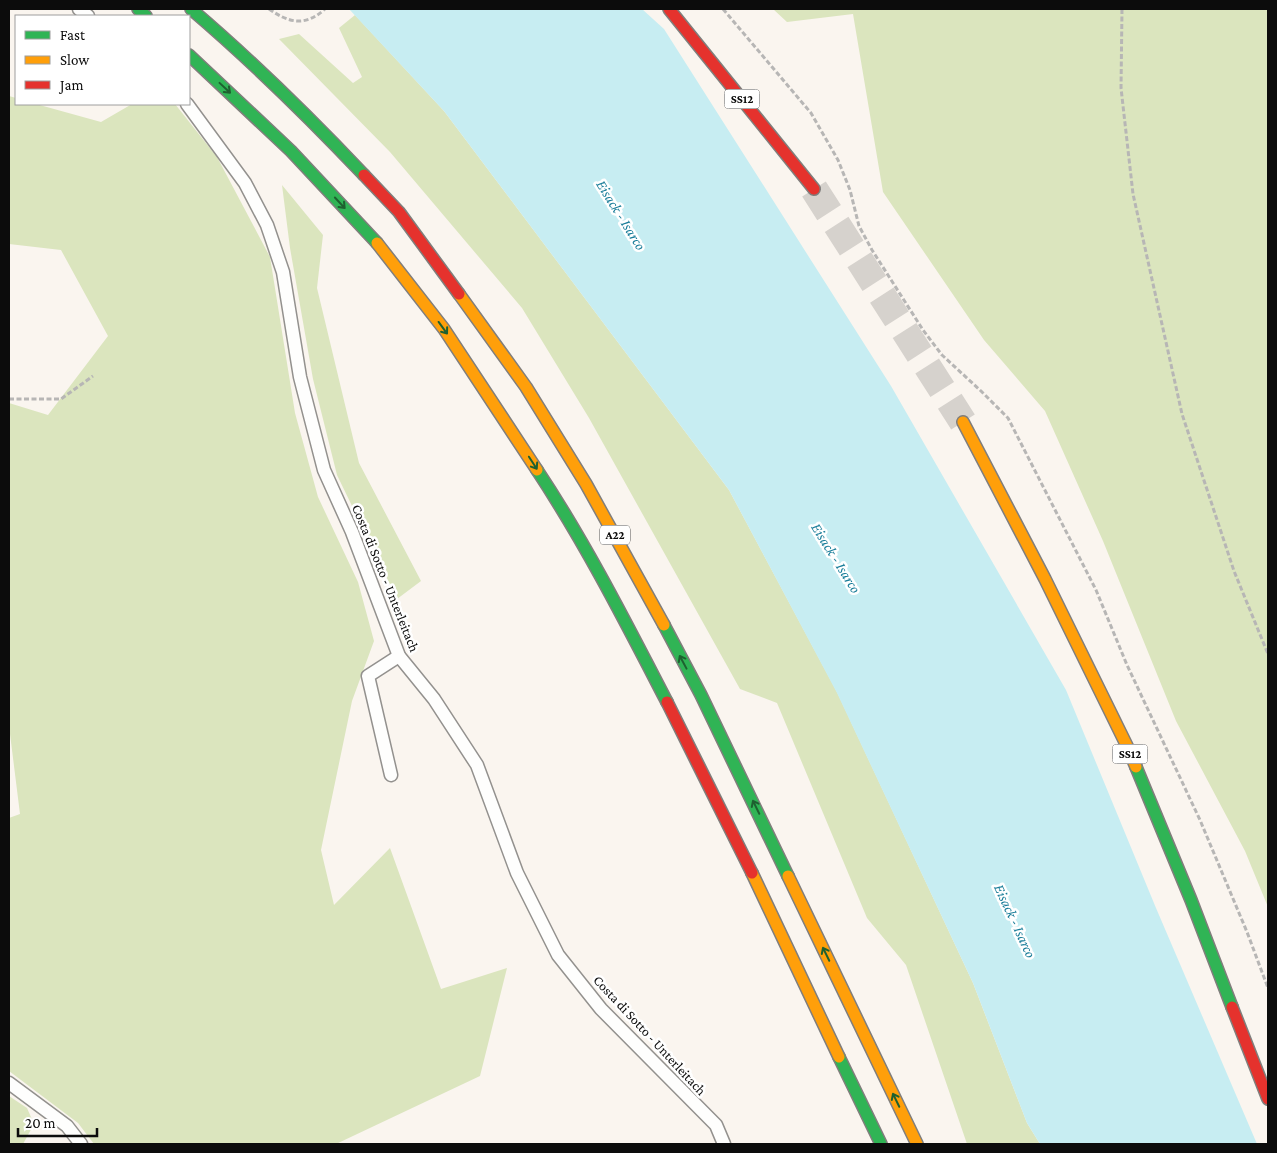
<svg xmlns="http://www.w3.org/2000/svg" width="1277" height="1153" viewBox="0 0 1277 1153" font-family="'Crimson Pro',serif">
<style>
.forest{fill:#dbe5be}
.water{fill:#c7edf2}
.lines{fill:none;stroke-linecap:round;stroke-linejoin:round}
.primary-tunnel{stroke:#d6d2cd;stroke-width:28;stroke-dasharray:28 14;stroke-linecap:butt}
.lane-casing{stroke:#93918e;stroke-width:15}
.fast-casing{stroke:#807e7c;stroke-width:14}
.slow-casing{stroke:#807e7c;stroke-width:14}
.jam-casing{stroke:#807e7c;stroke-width:14}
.path{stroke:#b7b6b5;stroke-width:3;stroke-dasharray:5 2.5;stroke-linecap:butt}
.lane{stroke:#fefefd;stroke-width:12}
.fast{stroke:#30b455;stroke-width:11}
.slow{stroke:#ff9f0a;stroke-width:11}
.jam{stroke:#e5322d;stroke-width:11}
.oneway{stroke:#1e6030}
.labels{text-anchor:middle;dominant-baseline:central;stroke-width:5;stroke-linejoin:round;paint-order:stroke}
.shield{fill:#fff;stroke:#555;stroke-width:1}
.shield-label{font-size:12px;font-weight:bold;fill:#0c0c0c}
.street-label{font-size:14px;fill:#0c0c0c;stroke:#fff}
.water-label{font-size:15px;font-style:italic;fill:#197d99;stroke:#fff}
</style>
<rect width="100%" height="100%" fill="#faf5ef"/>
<g class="forest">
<path d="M773 9H1268V907L1245 851 1176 721 1103 541 1045 411 984 340 883 192 853 14 787 22Z"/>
<path d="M355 15 444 111 729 490 837 692 973 983 1027 1123 1040 1144H967L906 965 867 918 777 703 740 689 589 418 522 308 390 152 279 39 299 34 353 83 362 77 339 28Z"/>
<path d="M9 96 16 98V104H36L101 122 132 104H175L217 157 270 257 295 413 318 497 358 582 374 641 352 701 321 850 334 905 390 848 441 989 507 968 480 1076 336 1144H94L78 1123 9 1071V818L20 814 9 726V403L48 415 108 336 61 250 9 244Z"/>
<path d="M282 185 323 235 317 288 359 463 421 581 397 599 337 475 313 379 290 248Z"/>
<path d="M9 1096 27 1108 34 1124 23 1144H9Z"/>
</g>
<path class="water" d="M349 9H642L664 29 891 386 1066 690 1156 908 1257 1144H1040L1027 1123 973 983 837 693 729 490 444 111Z"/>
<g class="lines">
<path class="primary-tunnel" d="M814 189 963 422"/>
<defs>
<g id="lane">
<path d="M79 9 88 16"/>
<path d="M187 104 245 183 267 225 283 272 300 377 324 470 352 532 399 656 434 699 477 765 517 873 558 955 601 1009 716 1125 724 1144"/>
<path d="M391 775 368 676 399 656"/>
<path d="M9 1083 67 1126 81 1144"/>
</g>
<g id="fast">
<path d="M138 9 146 16"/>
<path d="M191 9C252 61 309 117 364 175"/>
<path d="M189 55 291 151 377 243"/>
<path d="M537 470C586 544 626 623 667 702"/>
<path d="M664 625 701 695 788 876"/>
<path d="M1136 767 1191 900 1232 1007"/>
<path d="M839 1057 881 1144"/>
</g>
<g id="slow">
<path d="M377 243 444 329 537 470"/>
<path d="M459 294 526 387 586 484 664 625"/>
<path d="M963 422 1045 579 1127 746 1136 767"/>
<path d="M752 873 839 1057"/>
<path d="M788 876 917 1144"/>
</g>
<g id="jam">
<path d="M669 9 814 189"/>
<path d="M364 175 399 212 459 294"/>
<path d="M667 702 752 873"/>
<path d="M1232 1007 1268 1099"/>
</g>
</defs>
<use href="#lane" class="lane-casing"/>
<use href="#fast" class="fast-casing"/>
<use href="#slow" class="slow-casing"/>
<use href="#jam" class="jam-casing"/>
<g class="path">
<path d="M269 9C289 23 305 27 325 9"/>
<path d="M723 9 811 113 838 160 850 190 859 226 872 250 923 330 942 355 981 391 1008 418 1096 590 1127 665 1200 820 1247 932 1268 988"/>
<path d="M1122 9 1121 88 1133 194 1182 414 1234 571 1268 654"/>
<path d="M9 399H61L93 376"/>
</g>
<use href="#lane" class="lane"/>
<use href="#fast" class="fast"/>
<use href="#slow" class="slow"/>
<use href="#jam" class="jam"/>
</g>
<defs><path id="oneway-shaft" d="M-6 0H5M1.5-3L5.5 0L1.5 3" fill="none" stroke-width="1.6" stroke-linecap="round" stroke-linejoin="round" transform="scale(1.25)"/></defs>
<g class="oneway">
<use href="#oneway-shaft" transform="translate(225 88) rotate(43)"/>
<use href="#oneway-shaft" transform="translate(340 203) rotate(47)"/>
<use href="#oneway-shaft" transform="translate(443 328) rotate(54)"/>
<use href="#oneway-shaft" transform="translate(533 463) rotate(57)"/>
<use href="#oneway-shaft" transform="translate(683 662) rotate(-118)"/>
<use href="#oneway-shaft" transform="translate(756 807) rotate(-116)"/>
<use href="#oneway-shaft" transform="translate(826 954) rotate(-116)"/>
<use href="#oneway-shaft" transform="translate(896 1100) rotate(-116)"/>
</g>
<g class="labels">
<g class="shield">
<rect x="724.5" y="89.5" width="35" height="19" rx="4"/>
<rect x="600" y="525.5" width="30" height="19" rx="4"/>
<rect x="1112.5" y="744.5" width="35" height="19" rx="4"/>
</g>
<g class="shield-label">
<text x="742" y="99">SS12</text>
<text x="615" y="535">A22</text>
<text x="1130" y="754">SS12</text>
</g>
<g class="street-label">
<text transform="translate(386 578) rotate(68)">Costa di Sotto - Unterleitach</text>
<text transform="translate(650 1035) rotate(47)">Costa di Sotto - Unterleitach</text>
</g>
<g class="water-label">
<text transform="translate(621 215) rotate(58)">Eisack - Isarco</text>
<text transform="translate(836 558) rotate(58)">Eisack - Isarco</text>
<text transform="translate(1015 921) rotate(65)">Eisack - Isarco</text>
</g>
</g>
<rect width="1277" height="1153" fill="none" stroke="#0c0c0c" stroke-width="20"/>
<rect x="15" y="15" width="175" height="90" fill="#ffffff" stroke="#9e9e9e"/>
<rect x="25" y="31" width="25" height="8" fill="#30b455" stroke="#9e9e9e"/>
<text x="60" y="40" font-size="15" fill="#0c0c0c">Fast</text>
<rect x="25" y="56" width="25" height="8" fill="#ff9f0a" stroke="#9e9e9e"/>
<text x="60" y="65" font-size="15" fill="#0c0c0c">Slow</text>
<rect x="25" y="81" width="25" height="8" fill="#e5322d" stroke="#9e9e9e"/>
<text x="60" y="90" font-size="15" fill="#0c0c0c">Jam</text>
<path d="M18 1128v8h79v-8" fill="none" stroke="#0c0c0c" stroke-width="2.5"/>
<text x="25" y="1128" font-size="15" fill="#0c0c0c" stroke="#ffffff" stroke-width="4" paint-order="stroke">20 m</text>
</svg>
